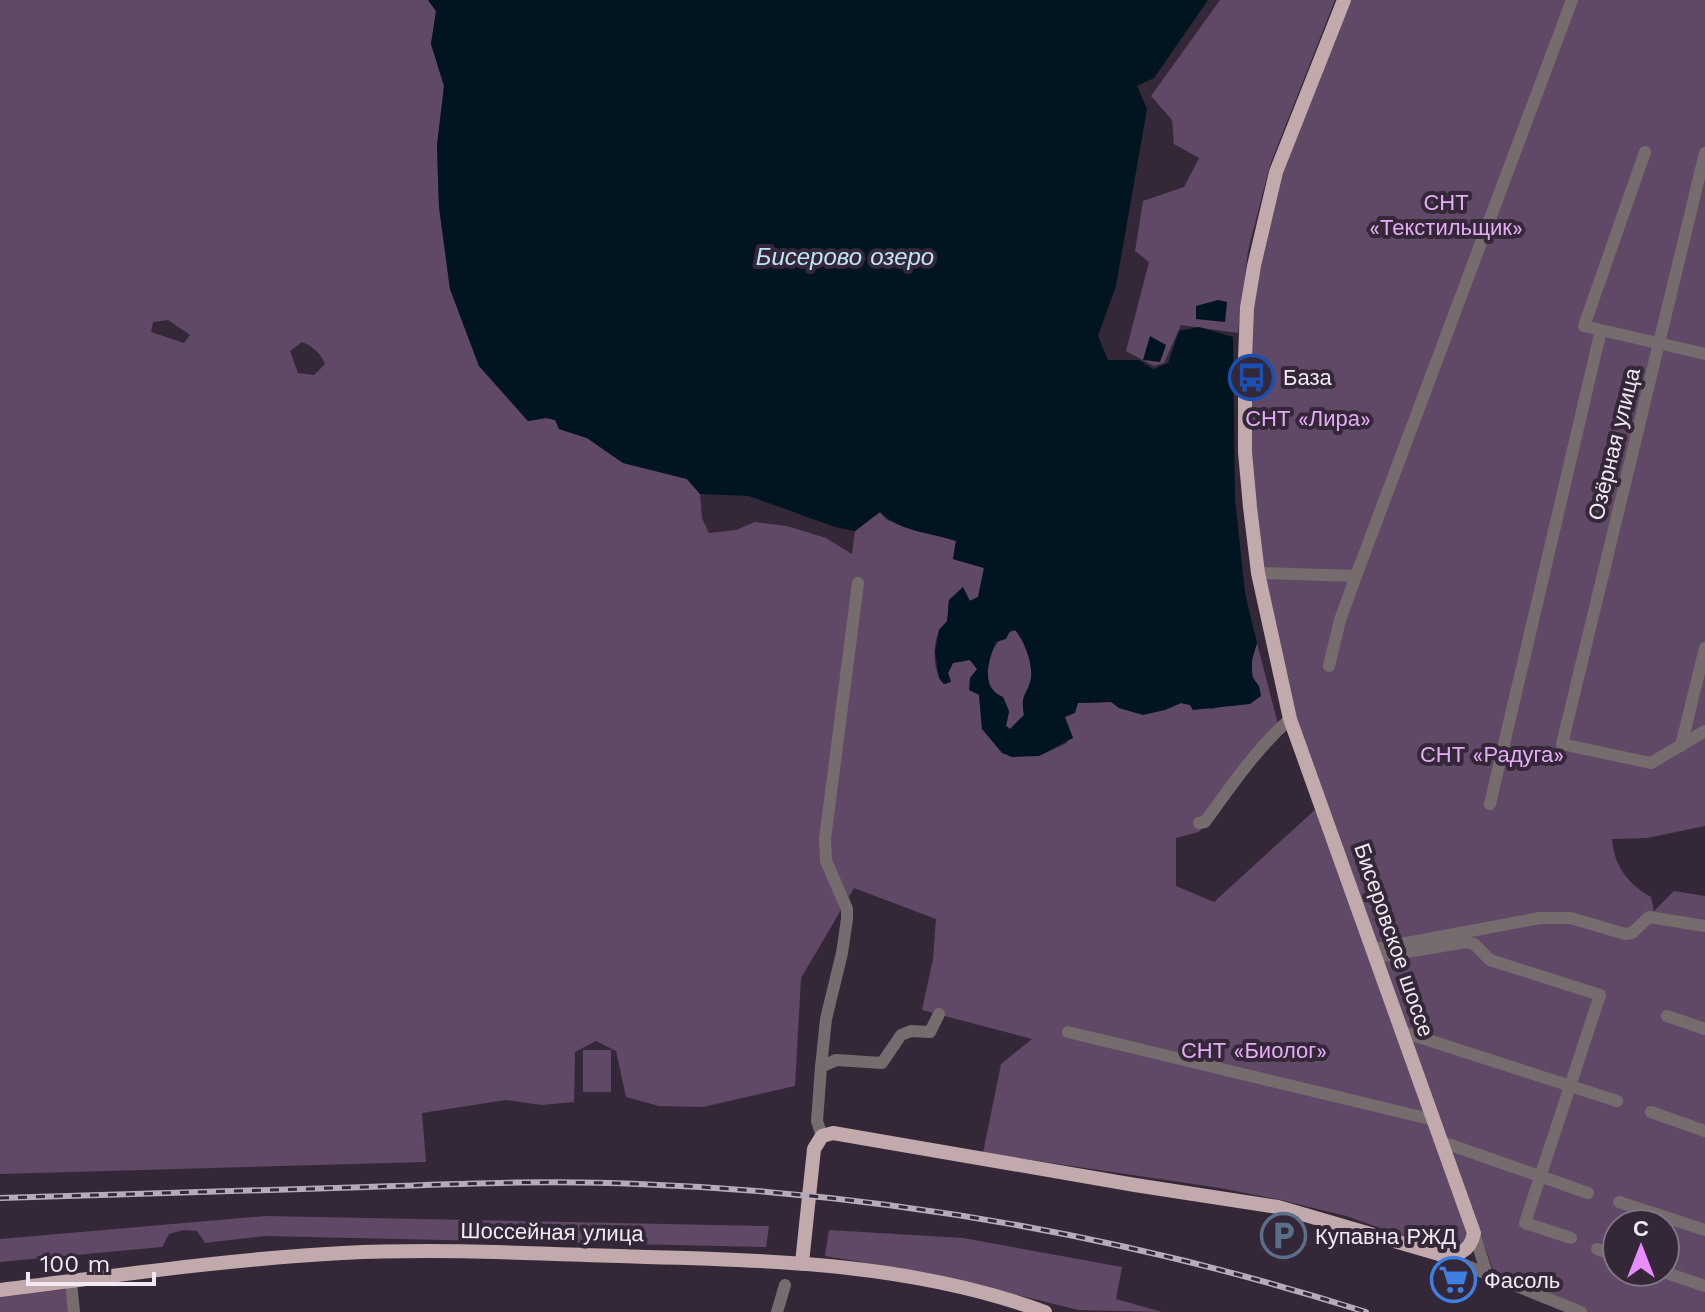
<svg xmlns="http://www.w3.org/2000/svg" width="1705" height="1312" viewBox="0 0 1705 1312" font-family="'Work Sans',sans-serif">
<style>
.green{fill:#604867;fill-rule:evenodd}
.water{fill:#011521;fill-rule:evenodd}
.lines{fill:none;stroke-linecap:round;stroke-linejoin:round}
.minor{stroke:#776c6d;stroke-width:12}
.major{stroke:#c1a9ac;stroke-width:14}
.rail-casing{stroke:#b6acb9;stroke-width:6}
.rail{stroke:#342838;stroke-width:3;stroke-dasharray:9;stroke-linecap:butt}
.labels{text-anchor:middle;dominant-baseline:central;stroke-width:8;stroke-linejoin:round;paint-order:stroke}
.park-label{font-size:22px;fill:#e5abf7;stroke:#342838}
.poi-label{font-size:22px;fill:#f0e8f3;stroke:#342838;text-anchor:start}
.street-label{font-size:22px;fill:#f0e8f3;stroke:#342838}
.water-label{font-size:24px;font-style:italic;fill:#bfe4fa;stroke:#342838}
</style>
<rect width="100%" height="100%" fill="#342838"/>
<g class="green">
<path d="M0 0H428L436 11 431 44 444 86 437 146 439 207 450 289 479 366 528 421 546 418 556 420 559 429 587 438 623 463 687 479 700 494 702 518 709 533 736 530 755 522 787 526 826 538 852 554 855 531 880 512 887 520 956 541 953 559 984 568 978 597 969 601 949 600C948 606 949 615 947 621 945 625 940 627 939 631 932 646 933 673 944 684L951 681 948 673 953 663 970 660 977 669 982 729 1039 756 1067 743 1065 716 1077 703 1111 702 1120 708 1165 710 1181 703 1213 709 1223 705 1236 706 1258 686C1248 672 1252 659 1257 643L1280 732 1199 832 1176 838V886L1214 902 1318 807 1469 1234 1461 1248 1440 1249 1346 1216 1281 1200 1220 1188 983 1153 1001 1064 1032 1039 922 1010 933 959 936 919 854 888 801 978 795 1086 703 1107 659 1106 626 1097 616 1051 596 1041 575 1052 574 1102 542 1105 506 1100 422 1113 426 1162 0 1174ZM168 320 190 335 184 343 151 332 153 322ZM302 342C312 346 321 353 325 364L314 375 298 373 290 351Z"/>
<path d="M1220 0H1335L1270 165 1248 251 1238 333 1181 325 1164 363 1154 366 1126 351 1149 262 1135 251 1143 201 1184 187 1199 158 1174 144 1172 120 1151 96Z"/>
<path d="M1350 0H1705V826L1647 838 1612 839C1614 866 1628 884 1651 897L1654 911 1674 891 1705 896V1312H1581L1496 1278 1296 717 1264 573 1250 452 1252 308 1282 174ZM1617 1224H1665V1272H1617Z"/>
<path d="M1016 630C1024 641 1033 663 1031 678 1028 695 1020 693 1024 715L1010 729 1006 726 1009 712 1003 697C974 686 989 637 1016 630Z"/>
<rect x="583" y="1050" width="28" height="42"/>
<path d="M265 1216 769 1226 766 1247 265 1236 205 1243 197 1231 183 1230 169 1234 162 1247 0 1262V1239Z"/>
<path d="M829 1230 963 1238 1122 1267 1116 1299 1162 1312 1078 1310 934 1274 825 1256Z"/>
<path d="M67 1289 69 1312H0V1297Z"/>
</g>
<g class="water">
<path d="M428 0H1208L1154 78 1137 86 1147 109 1116 286 1098 336 1108 360H1139L1153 369 1168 363 1179 331 1199 327 1233 337 1235 499 1245 593 1257 643 1252 659V677L1259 686 1261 696 1250 704 1193 710 1190 705 1181 703 1165 710 1143 715 1119 708 1111 702 1078 703 1075 713 1065 717 1073 738 1039 756 1012 757 1002 753 982 729 979 695 969 690 970 678 977 669 970 660 953 663 948 673 951 682 944 684 939 678 935 652 939 630 947 621 949 600 963 587 970 601 978 597 984 568 953 559 956 541C932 533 897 531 880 512L855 531 835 527 749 496 700 494 687 479 623 463 587 438 559 429 555 420 546 418 528 421 479 366 450 289 439 207 437 146 444 86 431 44 436 11ZM1015 630C1024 640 1033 663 1031 678 1028 695 1020 693 1024 715L1010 729 1006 726 1009 711 1003 697C980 688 988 661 996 642L1006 639 1010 631Z"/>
<path d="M1218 300 1227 302 1225 322 1196 319V306Z"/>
<path d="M1150 336 1166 345 1160 362 1143 360Z"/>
</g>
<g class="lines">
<g class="minor">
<path d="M1705 153 1562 744 1651 763 1705 731"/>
<path d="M1601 330 1584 326 1645 152"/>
<path d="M1258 573 1356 576 1572 0"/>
<path d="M1329 666 1340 620 1356 576"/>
<path d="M1681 746 1705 648"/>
<path d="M1490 804 1601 330 1705 354"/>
<path d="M1199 823 1205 822C1231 786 1257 748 1290 719"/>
<path d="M1374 949 1540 918H1571L1625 934 1632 933 1649 917 1705 926"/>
<path d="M1377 957 1466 942 1474 944 1490 960 1600 995 1525 1223 1571 1238"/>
<path d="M1667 1016 1705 1029"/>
<path d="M1068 1032 1434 1120"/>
<path d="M1403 1032 1617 1101"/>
<path d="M821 1067 826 1019 842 953 847 919V909L826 861 825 839 858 583"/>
<path d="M1651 1112 1705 1131"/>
<path d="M822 1136 817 1121 821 1067 836 1060 882 1063 901 1035 911 1031 930 1032 939 1014"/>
<path d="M1442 1142 1588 1193"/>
<path d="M1619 1202 1705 1230"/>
<path d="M1474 1233 1487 1274"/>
<path d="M1597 1249 1617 1256"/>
<path d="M1440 1255 1581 1312"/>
<path d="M1664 1272 1705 1286"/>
<path d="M71 1282 74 1312"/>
<path d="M777 1312 785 1285"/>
</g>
<g class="major">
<path d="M802 1263 814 1149 822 1136 833 1133 1135 1185 1278 1207 1439 1254C1457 1256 1470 1253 1474 1233L1290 719 1258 573 1250 507 1245 452V359L1247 308 1254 266 1276 172 1344 0"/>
<path d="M0 1290C114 1276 228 1259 343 1253 444 1248 545 1254 646 1257 780 1260 918 1265 1045 1312"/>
</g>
<defs>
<path id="rail" d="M0 1198C122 1194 245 1191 367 1187 457 1184 548 1180 638 1184 886 1193 1130 1237 1366 1312"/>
</defs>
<use href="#rail" class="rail-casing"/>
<use href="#rail" class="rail"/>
</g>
<defs>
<symbol id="bus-ring" viewBox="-11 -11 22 22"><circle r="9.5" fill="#342838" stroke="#1a4fb4" stroke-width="1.5"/><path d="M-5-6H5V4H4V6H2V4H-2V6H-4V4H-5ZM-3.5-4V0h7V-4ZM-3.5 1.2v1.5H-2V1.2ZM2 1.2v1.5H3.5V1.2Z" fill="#1a4fb4"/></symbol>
<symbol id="parking-ring" viewBox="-11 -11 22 22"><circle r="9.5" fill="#342838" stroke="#5c6f8a" stroke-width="1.5"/><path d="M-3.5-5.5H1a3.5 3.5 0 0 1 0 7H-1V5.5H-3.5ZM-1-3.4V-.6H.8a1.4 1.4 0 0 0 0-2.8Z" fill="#5c6f8a"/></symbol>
<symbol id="supermarket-ring" viewBox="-11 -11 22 22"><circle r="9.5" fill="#342838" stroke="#3f7fe0" stroke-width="1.5"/><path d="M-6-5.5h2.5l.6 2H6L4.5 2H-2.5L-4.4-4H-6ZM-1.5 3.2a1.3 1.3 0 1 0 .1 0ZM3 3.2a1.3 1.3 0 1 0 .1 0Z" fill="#3f7fe0"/></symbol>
</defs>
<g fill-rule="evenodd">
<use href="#bus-ring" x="1226" y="352" width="51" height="51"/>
<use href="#parking-ring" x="1258" y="1210" width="51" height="51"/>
<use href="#supermarket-ring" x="1428" y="1254" width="51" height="51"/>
</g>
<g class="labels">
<g class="park-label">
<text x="1446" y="202">СНТ<tspan x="1446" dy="25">«Текстильщик»</tspan></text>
<text x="1308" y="418">СНТ «Лира»</text>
<text x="1492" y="754">СНТ «Радуга»</text>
<text x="1254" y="1050">СНТ «Биолог»</text>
</g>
<g class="poi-label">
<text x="1283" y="377">База</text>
<text x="1315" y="1236">Купавна РЖД</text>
<text x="1484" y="1280">Фасоль</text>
</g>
<g class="street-label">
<text transform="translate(1614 444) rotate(-76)">Озёрная улица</text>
<text transform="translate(1394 940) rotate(71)">Бисеровское шоссе</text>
<text transform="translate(552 1232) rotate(1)">Шоссейная улица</text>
</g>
<g class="water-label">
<text x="845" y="257">Бисерово озеро</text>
</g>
</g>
<g transform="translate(1641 1248)"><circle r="38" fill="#342838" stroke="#7f7583" stroke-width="2"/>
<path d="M0-6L14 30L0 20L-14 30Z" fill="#e98dfe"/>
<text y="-12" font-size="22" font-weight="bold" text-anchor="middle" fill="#f0e8f3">С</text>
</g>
<path d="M28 1272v12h126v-12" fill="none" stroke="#f0e8f3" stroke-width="4"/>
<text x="40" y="1272" font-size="24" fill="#f0e8f3" stroke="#342838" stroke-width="6" paint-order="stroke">100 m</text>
</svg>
